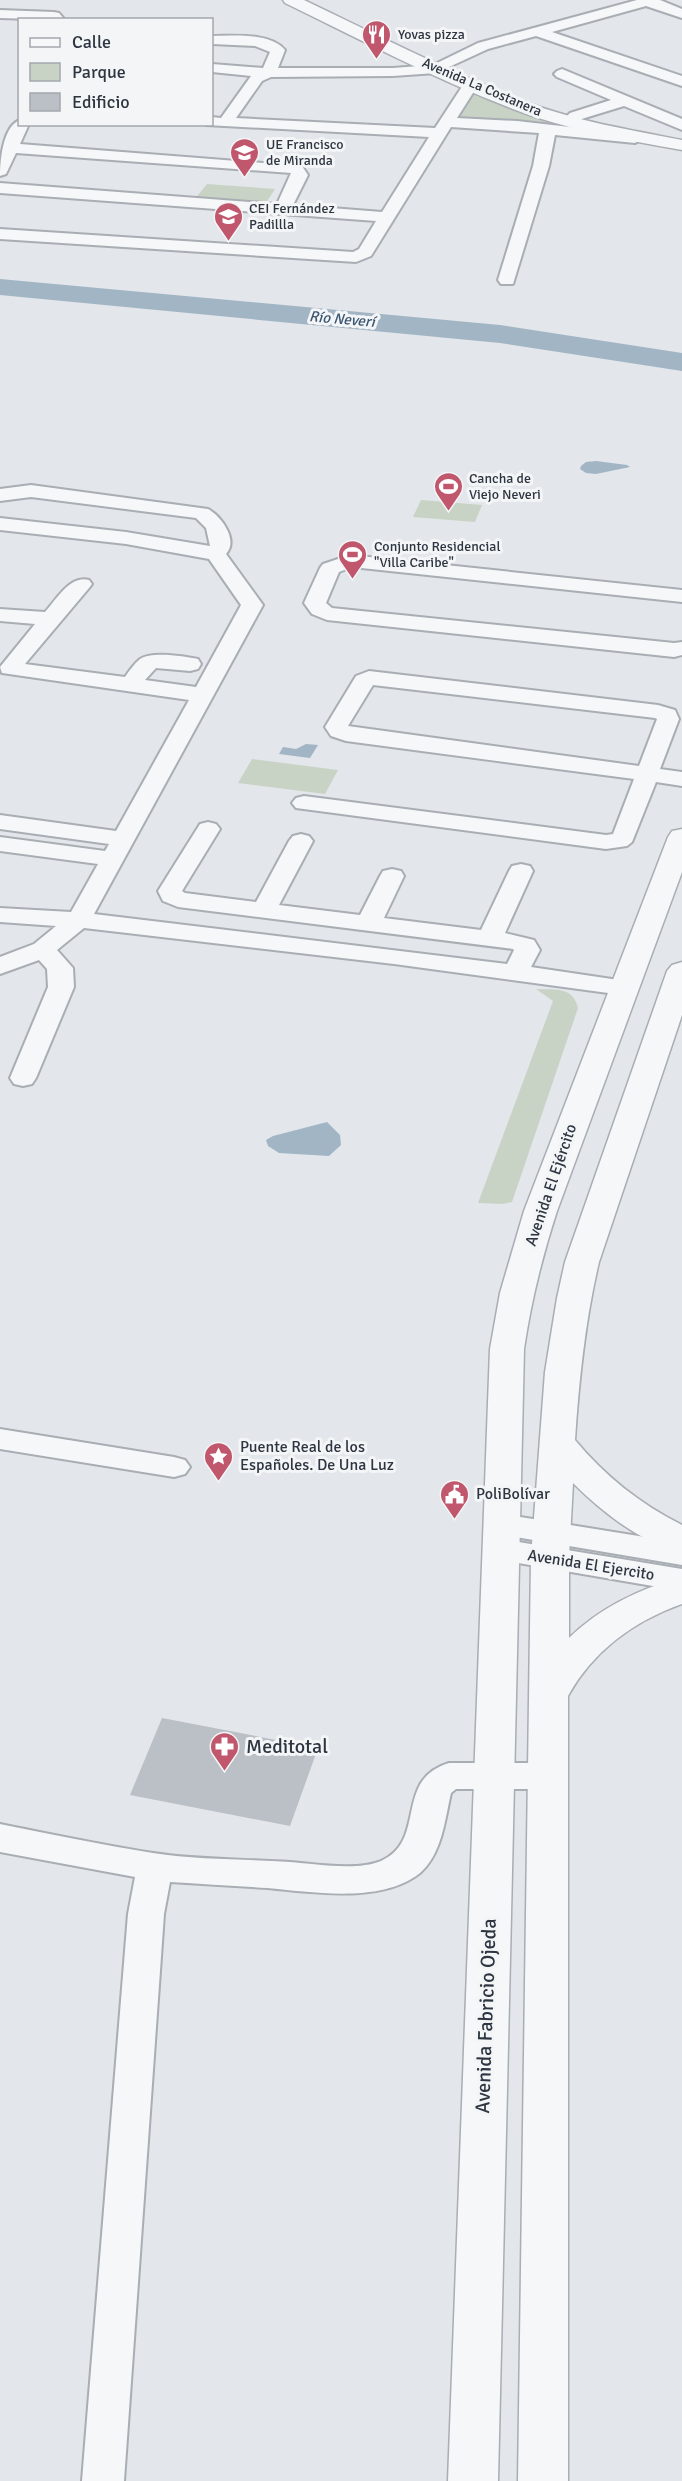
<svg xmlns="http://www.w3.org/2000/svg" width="682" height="2481" viewBox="0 0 682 2481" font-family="Signika,sans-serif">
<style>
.green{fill:#c9d3c5}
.water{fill:#a2b5c5}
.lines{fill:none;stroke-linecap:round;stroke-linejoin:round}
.river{fill:#a2b5c5;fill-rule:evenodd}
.building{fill:#bbc0c6}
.minor-casing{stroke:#a9adb4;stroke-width:4}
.tertiary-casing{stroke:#a9adb4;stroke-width:3}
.minor{fill:#f5f7f8;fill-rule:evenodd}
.tertiary{fill:#f5f7f8;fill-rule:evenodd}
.labels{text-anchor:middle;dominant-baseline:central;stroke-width:6;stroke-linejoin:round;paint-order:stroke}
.far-poi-label{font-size:14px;fill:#2d3540;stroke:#f3f5f7;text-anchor:start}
.far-street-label{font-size:14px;fill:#2d3540;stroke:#f3f5f7}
.far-water-label{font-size:15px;font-style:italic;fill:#3b5670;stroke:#f3f5f7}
.street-label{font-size:16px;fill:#2d3540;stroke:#f3f5f7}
.poi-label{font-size:16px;fill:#2d3540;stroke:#f3f5f7;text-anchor:start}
.near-poi-label{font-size:20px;fill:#2d3540;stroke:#f3f5f7;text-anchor:start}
.near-street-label{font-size:20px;fill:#2d3540;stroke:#f3f5f7}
</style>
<rect width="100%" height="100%" fill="#e3e6ea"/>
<g class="green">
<path d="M469 93 549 123 454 119Z"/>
<path d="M207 184 275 189 264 206 194 200Z"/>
<path d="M421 500 482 505 475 522 413 517Z"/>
<path d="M252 759 338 770 325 794 238 783Z"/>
<path d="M536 989C555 990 573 986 578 1008L512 1202 502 1204 478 1203 553 1001Z"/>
</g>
<g class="water">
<path d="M596 461 627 465 630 467 596 474 586 473 580 469 581 466 586 462Z"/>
<path d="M306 744 318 745 310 758 279 754 283 747 296 749Z"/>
<path d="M327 1122 340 1135 341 1145 329 1156 279 1153 268 1146 266 1140 273 1136Z"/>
</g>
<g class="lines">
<path class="river" d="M0 279 500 325 682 353V371L500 343 0 295Z"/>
</g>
<path class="building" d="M162 1718 318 1748 290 1826 130 1795Z"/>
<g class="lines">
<defs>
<g id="minor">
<path d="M637 0H660L682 9V18L646 6 552 32 682 76V86L536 36 488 49 436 73 393 76 271 77 262 81 236 118 435 128 465 82 470 80 478 85 457 118 517 121 641 135 643 138 635 143 555 135 549 166 513 284H501L498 280 533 166 539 133 451 127 371 256 356 262 0 239V229L353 252 359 249 376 221 0 193V183L277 204 291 173 16 153 6 174 0 176C0 160 3 126 20 120V124H29L20 144 302 166 308 175 293 205 382 212 429 137 206 125 212 124V117L221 118 251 76 212 72V64L263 68 270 52 255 46 212 44V36C233 36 270 32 285 50L278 68H393L433 65 478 43Z"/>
<path d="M0 10 54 12 59 13 65 20 0 18Z"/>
<path d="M562 69 682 119V130L624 106 575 121 570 119 567 116 570 113 611 100 557 77 554 74 557 71Z"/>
<path d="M31 485 208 509C221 516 239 540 226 554L263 605 94 914 507 964 514 950 513 949 178 907 163 901 158 891 200 824 208 822 216 824 220 829 182 891 185 893 256 902 289 841 293 836 301 834 309 836 313 841 279 905 360 915 380 876 383 871 392 869 401 871 404 876 384 918 481 930 509 871 512 866 521 864 530 866 533 871 505 933 534 940 540 950 531 967 632 982 636 987 632 992 623 995 394 964 84 928 57 950 73 968 74 987 36 1078 32 1084 23 1086 14 1084 10 1078 48 987 47 969 39 960 0 974V957L34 944 56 926 0 922V908L71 912 98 864 0 851V837L105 851 109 844 0 829V815L116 831 189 700 2 673 0 667 35 624 0 621V609L45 612C57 599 70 575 89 580L92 584 89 588 25 664 125 677C129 671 134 664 140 659 151 651 185 656 198 659L201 664 198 669 190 671 156 668 145 680 196 687 241 605 209 559 126 544 0 530V518L126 532 210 546 206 528 196 518 31 497 0 501V489Z"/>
<path d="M350 555 682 590V602L352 567 339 572 326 603 332 608 674 643 682 642V655L674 657 327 620 312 614 304 603 320 568 323 564Z"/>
<path d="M369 671 658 705 675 710 679 719 660 769 682 772V786L656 782 632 842 627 846 606 849 296 808 292 803 296 798 304 796 606 835 613 834 634 779 346 741 331 736 325 727 356 676ZM373 685 655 718 657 719 639 766 348 726Z"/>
<path d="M0 1429 174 1457 185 1460 190 1467 185 1474 174 1477 0 1449Z"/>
<path d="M502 1514 682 1543V1565L491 1533 486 1525 491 1517Z"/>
<path d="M500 1539 682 1569V1591L489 1558 484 1550 489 1542Z"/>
<path d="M449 1763H548L560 1767 565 1776 560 1785 548 1789H456L451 1793C445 1819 442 1854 420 1873 381 1904 313 1892 267 1888 235 1886 202 1884 170 1882L164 1914 124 2481H82L128 1914 135 1877 0 1852V1824C51 1834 102 1845 153 1853 198 1860 245 1859 290 1862 316 1864 357 1871 381 1861 428 1840 393 1780 449 1763Z"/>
</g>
<g id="tertiary">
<path d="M283 0H304C377 35 450 72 526 102 576 121 630 130 682 140V150C625 140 567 130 513 109 435 79 361 40 285 3Z"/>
<path d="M682 829V872L557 1211C542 1257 531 1302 524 1349L498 2481H448L490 1349 500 1293 524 1211 668 837 672 831Z"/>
<path d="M682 962V1015L599 1262C585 1321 579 1380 575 1440 605 1476 640 1504 682 1525V1554C641 1542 603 1513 573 1483L569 1557V1638C601 1607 639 1589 682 1577V1604C634 1621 593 1651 568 1696V2481H518L531 1557 545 1372 557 1298 565 1262 667 971 672 965Z"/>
</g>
</defs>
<use href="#minor" class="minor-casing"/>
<use href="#tertiary" class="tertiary-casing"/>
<use href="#minor" class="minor"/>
<use href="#tertiary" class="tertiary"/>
</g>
<defs>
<symbol id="restaurant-pin" viewBox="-11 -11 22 30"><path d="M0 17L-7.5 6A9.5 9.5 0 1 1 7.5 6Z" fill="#c0576c" stroke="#f3f5f7"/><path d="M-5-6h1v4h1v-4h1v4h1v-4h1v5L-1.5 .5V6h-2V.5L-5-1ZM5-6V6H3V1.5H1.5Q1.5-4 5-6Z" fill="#fff"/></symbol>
<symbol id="school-pin" viewBox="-11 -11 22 30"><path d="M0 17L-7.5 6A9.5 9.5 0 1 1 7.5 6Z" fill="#c0576c" stroke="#f3f5f7"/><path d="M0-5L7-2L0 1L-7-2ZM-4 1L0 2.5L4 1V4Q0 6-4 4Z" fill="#fff"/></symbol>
<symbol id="stadium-pin" viewBox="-11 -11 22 30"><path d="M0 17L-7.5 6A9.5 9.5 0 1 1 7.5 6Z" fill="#c0576c" stroke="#f3f5f7"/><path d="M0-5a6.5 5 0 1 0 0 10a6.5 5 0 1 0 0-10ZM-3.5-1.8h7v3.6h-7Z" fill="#fff"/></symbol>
<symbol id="sight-pin" viewBox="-11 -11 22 30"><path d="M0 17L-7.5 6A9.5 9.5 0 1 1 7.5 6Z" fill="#c0576c" stroke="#f3f5f7"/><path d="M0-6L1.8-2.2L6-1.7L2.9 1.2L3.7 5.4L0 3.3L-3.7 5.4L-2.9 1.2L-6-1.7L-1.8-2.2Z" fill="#fff"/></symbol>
<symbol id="civic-pin" viewBox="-11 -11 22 30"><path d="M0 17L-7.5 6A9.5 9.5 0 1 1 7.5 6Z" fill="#c0576c" stroke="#f3f5f7"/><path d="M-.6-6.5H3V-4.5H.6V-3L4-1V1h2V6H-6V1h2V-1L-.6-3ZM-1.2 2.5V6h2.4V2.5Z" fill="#fff"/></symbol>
<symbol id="pharmacy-pin" viewBox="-11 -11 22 30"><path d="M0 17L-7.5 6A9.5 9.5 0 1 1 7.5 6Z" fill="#c0576c" stroke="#f3f5f7"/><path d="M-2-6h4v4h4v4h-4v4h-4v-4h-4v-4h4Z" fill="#fff"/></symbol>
</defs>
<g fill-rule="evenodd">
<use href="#restaurant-pin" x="360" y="18" width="33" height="45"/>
<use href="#school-pin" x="228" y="136" width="33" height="45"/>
<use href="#school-pin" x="212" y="200" width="33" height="45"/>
<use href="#stadium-pin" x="432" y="470" width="33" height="45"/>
<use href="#stadium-pin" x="336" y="538" width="33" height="45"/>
<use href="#sight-pin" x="202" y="1440" width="33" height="45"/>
<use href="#civic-pin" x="438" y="1478" width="33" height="45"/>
<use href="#pharmacy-pin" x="208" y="1730" width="33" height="45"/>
</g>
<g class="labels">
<g class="far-poi-label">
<text x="398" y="34">Yovas pizza</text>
<text x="266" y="144">UE Francisco<tspan x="266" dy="16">de Miranda</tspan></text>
<text x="249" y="208">CEI Fernández<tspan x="249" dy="16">Padillla</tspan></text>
<text x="469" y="478">Cancha de<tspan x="469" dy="16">Viejo Neveri</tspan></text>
<text x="374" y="546">Conjunto Residencial<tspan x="374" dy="16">"Villa Caribe"</tspan></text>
</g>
<g class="far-street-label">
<text transform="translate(482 87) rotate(23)">Avenida La Costanera</text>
</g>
<g class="far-water-label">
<text transform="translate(342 319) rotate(5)">Río Neverí</text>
</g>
<g class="street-label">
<text transform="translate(551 1185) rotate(-71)">Avenida El Ejército</text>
<text transform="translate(591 1565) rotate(9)">Avenida El Ejercito</text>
</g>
<g class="poi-label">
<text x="240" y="1447">Puente Real de los<tspan x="240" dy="18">Españoles. De Una Luz</tspan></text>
<text x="476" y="1494">PoliBolívar</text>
</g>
<g class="near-poi-label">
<text x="246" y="1746">Meditotal</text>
</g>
<g class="near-street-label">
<text transform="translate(486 2016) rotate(-88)">Avenida Fabricio Ojeda</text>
</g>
</g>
<rect x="18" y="18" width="195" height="108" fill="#f3f5f7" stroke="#a4a8ae" stroke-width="1.5"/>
<rect x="30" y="38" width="30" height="9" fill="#f5f7f8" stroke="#a4a8ae" stroke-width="1.5"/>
<text x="72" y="48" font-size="18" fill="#2d3540">Calle</text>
<rect x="30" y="63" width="30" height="18" fill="#c9d3c5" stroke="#a4a8ae" stroke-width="1.5"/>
<text x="72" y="78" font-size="18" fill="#2d3540">Parque</text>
<rect x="30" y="93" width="30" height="18" fill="#bbc0c6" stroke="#a4a8ae" stroke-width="1.5"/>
<text x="72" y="108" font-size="18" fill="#2d3540">Edificio</text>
</svg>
